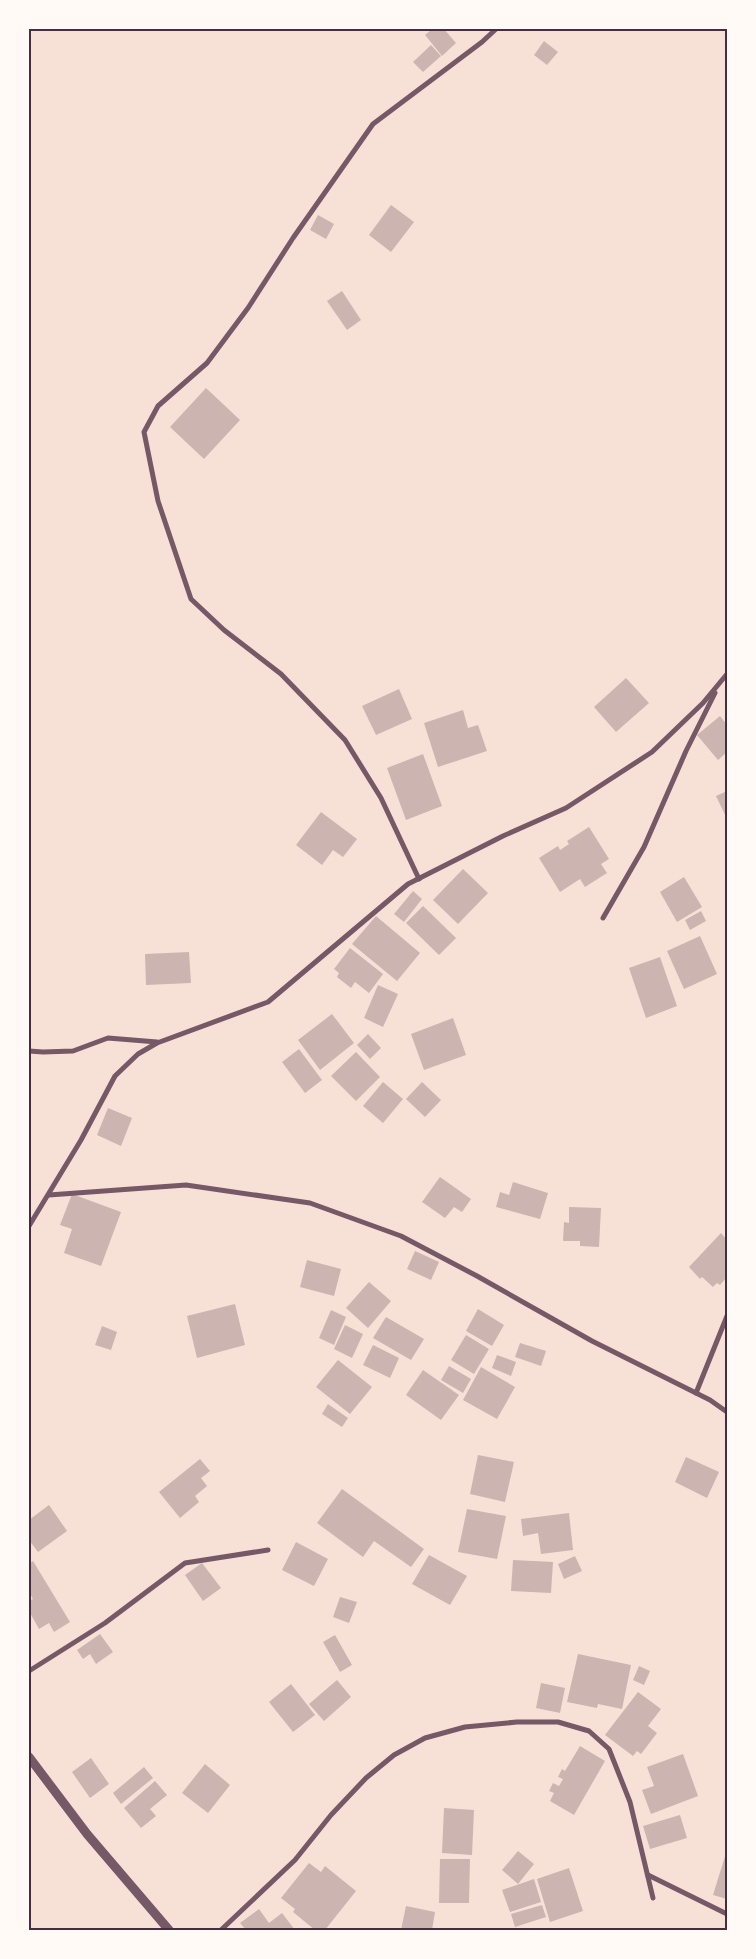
<svg xmlns="http://www.w3.org/2000/svg" width="756" height="1959" viewBox="0 0 756 1959" font-family="Inter,sans-serif">
<style>
.building{fill:#ccb4b1}
.lines{fill:none;stroke-linecap:round;stroke-linejoin:round}
.minor{stroke:#755966;stroke-width:5}
.tertiary{stroke:#755966;stroke-width:9}
.neatline{fill:none;stroke:#4a2c40;stroke-width:2}
</style>
<rect width="100%" height="100%" fill="#f7e1d7"/>
<g class="building">
<path d="M432 29H444L456 43 442 56 425 35Z"/>
<path d="M544 41 558 52 547 65 534 55Z"/>
<path d="M431 45 441 56 423 72 413 62Z"/>
<path d="M391 205 414 222 391 252 369 235Z"/>
<path d="M318 215 334 224 326 239 310 230Z"/>
<path d="M342 291 361 320 347 330 327 301Z"/>
<path d="M206 388 240 420 204 459 170 427Z"/>
<path d="M626 678 649 703 616 732 594 707Z"/>
<path d="M399 689 412 719 376 735 362 706Z"/>
<path d="M463 710 468 728 478 725 487 751 438 767 424 723Z"/>
<path d="M720 716 727 725V752L718 760 697 735Z"/>
<path d="M423 754 442 806 406 820 387 768Z"/>
<path d="M727 791V819L716 796Z"/>
<path d="M321 812 357 839 343 857 333 850 322 865 296 845Z"/>
<path d="M589 827 609 859 601 864 607 873 585 887 580 879 560 892 539 858 558 846 560 850 569 844 567 841Z"/>
<path d="M463 869 488 893 458 924 433 900Z"/>
<path d="M684 877 702 907 677 922 660 892Z"/>
<path d="M413 891 422 899 404 922 394 914Z"/>
<path d="M423 906 456 938 439 955 406 923Z"/>
<path d="M701 911 706 921 690 930 685 920Z"/>
<path d="M376 916 420 953 397 981 352 944Z"/>
<path d="M700 936 717 974 684 989 667 951Z"/>
<path d="M350 948 383 974 369 993 355 982 351 988 337 977 339 973 334 969Z"/>
<path d="M189 952 191 983 146 985 145 954Z"/>
<path d="M660 957 677 1006 646 1018 629 968Z"/>
<path d="M378 985 398 994 383 1027 364 1018Z"/>
<path d="M332 1014 354 1043 320 1070 298 1040Z"/>
<path d="M453 1018 466 1055 424 1070 411 1034Z"/>
<path d="M368 1034 381 1048 370 1059 357 1045Z"/>
<path d="M299 1049 322 1080 305 1093 282 1062Z"/>
<path d="M356 1052 380 1077 356 1101 331 1076Z"/>
<path d="M383 1082 403 1099 383 1123 363 1106Z"/>
<path d="M422 1082 441 1100 425 1117 406 1099Z"/>
<path d="M108 1108 132 1118 121 1146 97 1135Z"/>
<path d="M440 1177 471 1199 462 1212 454 1207 445 1218 422 1202Z"/>
<path d="M513 1182 548 1193 540 1219 496 1207 500 1192 509 1195Z"/>
<path d="M72 1194 121 1212 101 1266 64 1253 72 1229 60 1225Z"/>
<path d="M569 1207 601 1208 599 1247 580 1246V1241H563L564 1222 569 1223Z"/>
<path d="M721 1233 727 1240V1277L720 1285 717 1283 713 1287 702 1277 700 1279 689 1267Z"/>
<path d="M415 1251 439 1262 431 1280 407 1269Z"/>
<path d="M307 1260 341 1269 334 1296 300 1287Z"/>
<path d="M369 1282 391 1301 368 1328 346 1308Z"/>
<path d="M235 1304 245 1345 197 1358 187 1316Z"/>
<path d="M478 1309 504 1325 492 1346 466 1331Z"/>
<path d="M331 1310 346 1317 334 1345 319 1338Z"/>
<path d="M386 1317 424 1339 411 1360 373 1338Z"/>
<path d="M345 1325 363 1334 352 1358 334 1349Z"/>
<path d="M102 1326 117 1332 111 1350 95 1345Z"/>
<path d="M466 1335 489 1349 474 1374 451 1360Z"/>
<path d="M520 1343 546 1351 541 1366 515 1357Z"/>
<path d="M373 1345 399 1358 390 1378 363 1365Z"/>
<path d="M497 1355 516 1362 511 1376 492 1368Z"/>
<path d="M338 1360 372 1387 350 1414 316 1387Z"/>
<path d="M449 1366 471 1379 463 1393 441 1380Z"/>
<path d="M481 1367 515 1387 497 1419 463 1400Z"/>
<path d="M423 1370 459 1395 441 1420 406 1395Z"/>
<path d="M328 1404 348 1418 342 1427 322 1414Z"/>
<path d="M478 1455 514 1462 505 1502 470 1494Z"/>
<path d="M686 1457 719 1472 707 1498 675 1482Z"/>
<path d="M200 1459 210 1471 201 1478 207 1486 195 1496 199 1502 180 1518 159 1492Z"/>
<path d="M342 1489 424 1549 411 1567 374 1541 363 1557 317 1523Z"/>
<path d="M49 1505 67 1531 38 1552 29 1540V1520Z"/>
<path d="M467 1509 506 1516 497 1559 458 1552Z"/>
<path d="M569 1513 573 1550 541 1554 538 1533 523 1536 521 1519Z"/>
<path d="M296 1542 328 1559 314 1586 282 1570Z"/>
<path d="M429 1555 467 1576 450 1605 412 1584Z"/>
<path d="M575 1556 582 1571 564 1579 558 1564Z"/>
<path d="M513 1560 553 1562 551 1593 511 1591Z"/>
<path d="M33 1561 70 1622 54 1632 49 1623 39 1629 29 1611V1601L33 1599 29 1592V1564Z"/>
<path d="M202 1563 221 1588 203 1601 185 1575Z"/>
<path d="M340 1597 357 1602 349 1623 333 1617Z"/>
<path d="M100 1634 113 1652 96 1664 90 1654 83 1659 77 1650Z"/>
<path d="M335 1635 352 1665 340 1672 323 1642Z"/>
<path d="M578 1654 631 1665 622 1709 598 1704 597 1708 567 1702Z"/>
<path d="M639 1666 650 1671 644 1685 633 1680Z"/>
<path d="M337 1680 351 1697 324 1721 309 1704Z"/>
<path d="M541 1683 565 1688 560 1713 536 1708Z"/>
<path d="M291 1684 315 1715 293 1732 269 1702Z"/>
<path d="M638 1692 661 1709 648 1726 657 1733 641 1754 637 1751 633 1756 605 1735Z"/>
<path d="M580 1746 605 1761 574 1815 550 1801 554 1793 549 1791 553 1783 559 1786 563 1779 558 1777 562 1769 565 1771Z"/>
<path d="M683 1754 698 1796 651 1814 642 1790 654 1786 647 1767Z"/>
<path d="M91 1758 109 1784 90 1798 72 1772Z"/>
<path d="M205 1764 230 1785 208 1813 182 1793Z"/>
<path d="M144 1767 153 1778 121 1804 113 1793Z"/>
<path d="M155 1781 167 1795 150 1809 156 1816 141 1828 124 1808Z"/>
<path d="M444 1808 474 1810 472 1855 442 1853Z"/>
<path d="M680 1815 687 1838 650 1849 643 1826Z"/>
<path d="M518 1851 534 1864 518 1884 502 1870Z"/>
<path d="M726 1853 727 1854V1899L713 1895Z"/>
<path d="M440 1859H470L469 1903H439Z"/>
<path d="M309 1863 321 1872 325 1866 356 1891 325 1930H315L293 1912 295 1909 281 1898Z"/>
<path d="M569 1868 583 1911 550 1922 537 1879Z"/>
<path d="M534 1879 541 1902 510 1912 502 1890Z"/>
<path d="M542 1905 546 1917 515 1927 511 1914Z"/>
<path d="M406 1906 435 1912 432 1930H401Z"/>
<path d="M259 1909 269 1923 282 1913 295 1930H246L240 1923Z"/>
</g>
<g class="lines">
<g class="minor">
<path d="M419 879 381 798 345 740 281 674 224 630 191 599 158 501 144 432 158 406 207 363 248 308 293 238 373 124 482 42 496 29"/>
<path d="M603 918 644 847 686 751 715 693"/>
<path d="M29 1051 43 1052 73 1051 108 1038 157 1042"/>
<path d="M49 1195 186 1185 310 1203 401 1236 477 1276 592 1341 710 1400 727 1412"/>
<path d="M29 1226 81 1140 115 1076 138 1054 157 1043 268 1002 408 884 503 836 566 808 652 752 703 703 727 674"/>
<path d="M696 1393 727 1316"/>
<path d="M29 1671 105 1623 185 1563 268 1550"/>
<path d="M648 1875 727 1914"/>
<path d="M221 1930 295 1860 331 1815 366 1778 394 1755 425 1738 465 1727 517 1722H558L589 1731 609 1749 630 1802 653 1898"/>
</g>
<path class="tertiary" d="M29 1757 87 1834 169 1930"/>
</g>
<rect width="756" height="1959" fill="none" stroke="#fffaf5" stroke-width="60"/>
<rect x="30" y="30" width="696" height="1899" class="neatline"/>
</svg>
